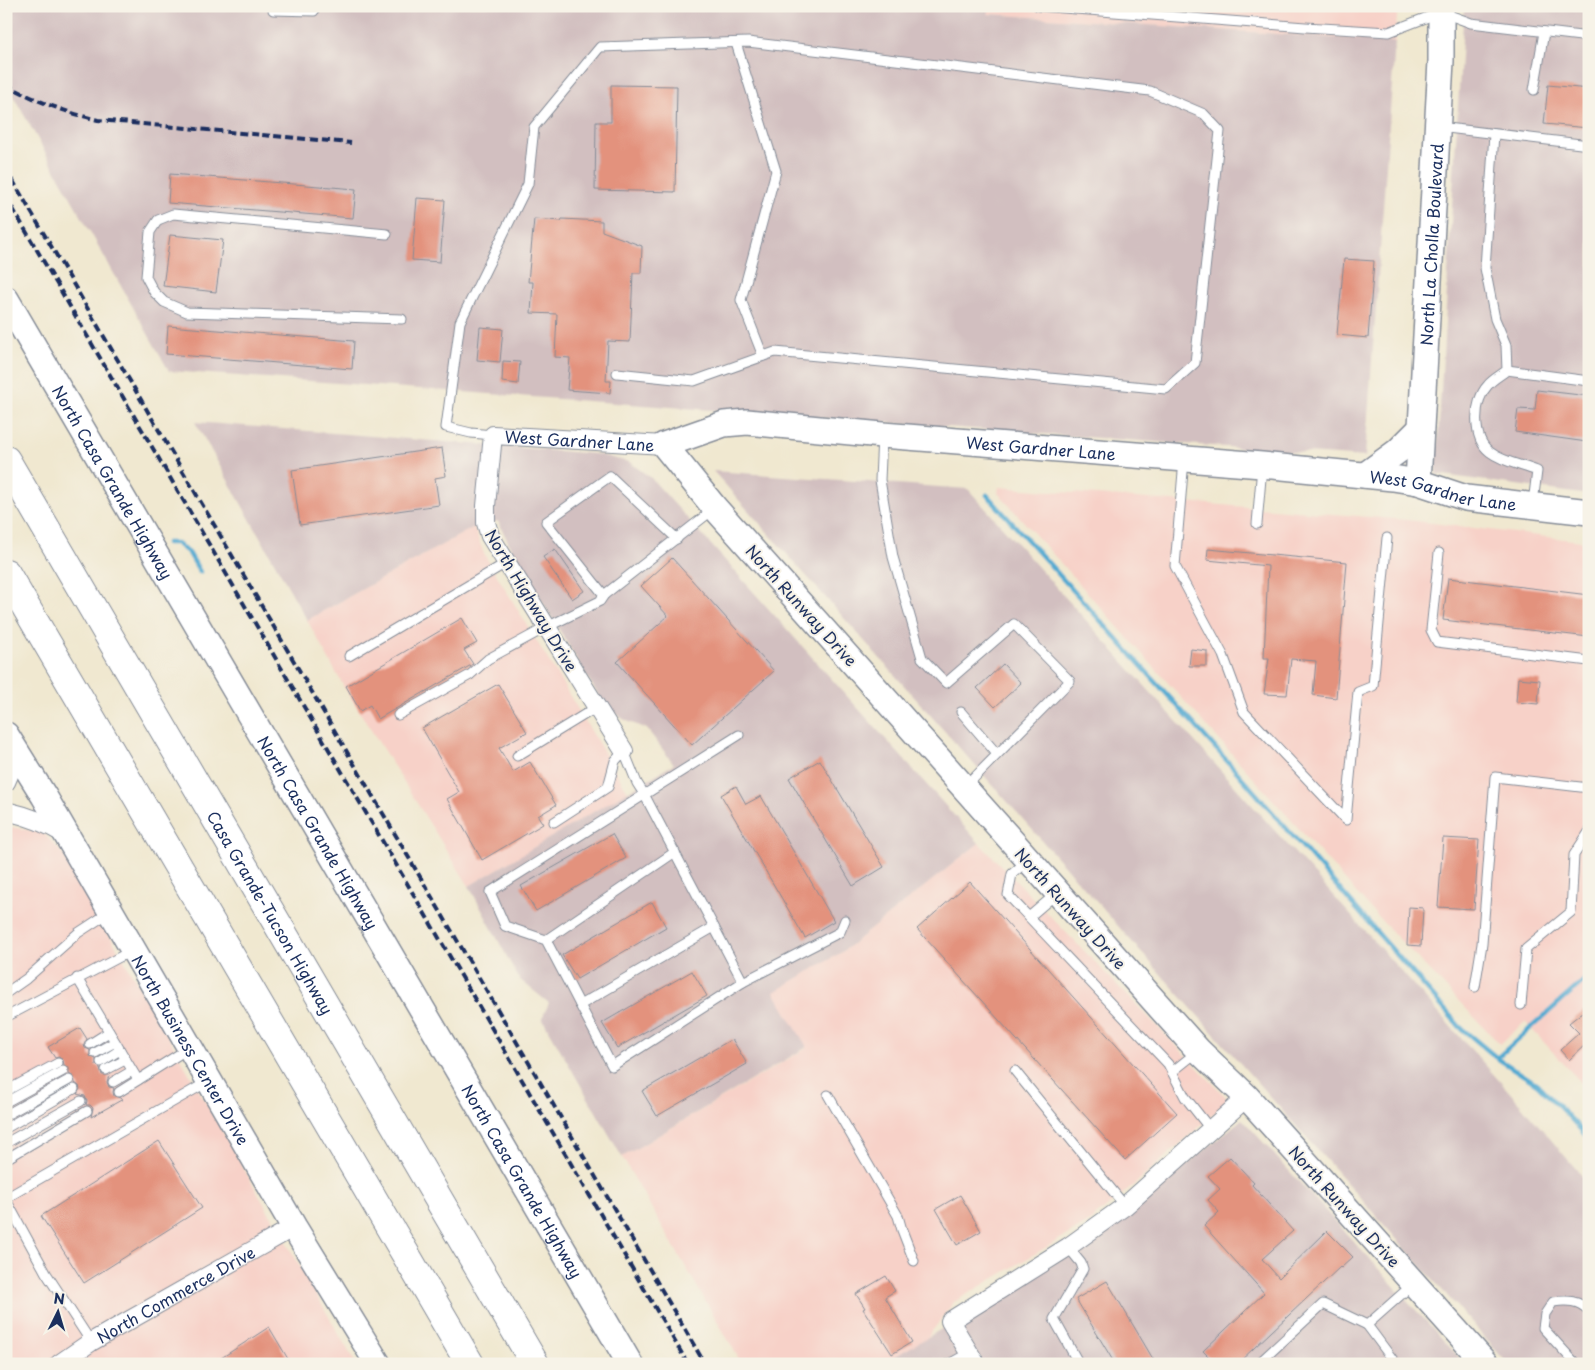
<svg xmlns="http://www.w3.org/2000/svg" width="1595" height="1370" viewBox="0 0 1595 1370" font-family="'Playpen Sans',sans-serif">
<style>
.built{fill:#f7d1c8}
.industrial{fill:#d2bfc0}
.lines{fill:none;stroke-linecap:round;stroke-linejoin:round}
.stream{stroke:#55aad1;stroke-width:4.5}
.building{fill:#e3927d}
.lane-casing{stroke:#868c97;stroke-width:11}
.street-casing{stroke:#868c97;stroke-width:20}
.secondary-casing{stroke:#868c97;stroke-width:28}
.highway-casing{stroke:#868c97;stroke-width:30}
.lane{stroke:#fff;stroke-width:9}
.street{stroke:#fff;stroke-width:18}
.secondary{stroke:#fff;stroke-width:25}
.highway{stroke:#fff;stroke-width:28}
.rail{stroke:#1b2f5e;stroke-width:4;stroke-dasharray:8 4;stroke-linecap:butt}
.labels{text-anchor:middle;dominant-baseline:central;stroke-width:4;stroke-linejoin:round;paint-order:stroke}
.street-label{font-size:16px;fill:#1b2f5e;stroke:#f7f3e8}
</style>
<rect width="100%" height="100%" fill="#f7f3e8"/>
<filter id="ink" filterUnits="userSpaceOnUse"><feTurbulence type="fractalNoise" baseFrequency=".02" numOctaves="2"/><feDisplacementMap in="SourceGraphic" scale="10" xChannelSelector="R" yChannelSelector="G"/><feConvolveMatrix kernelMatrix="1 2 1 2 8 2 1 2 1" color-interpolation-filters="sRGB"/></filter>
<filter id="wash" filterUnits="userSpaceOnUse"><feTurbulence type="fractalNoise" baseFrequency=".0096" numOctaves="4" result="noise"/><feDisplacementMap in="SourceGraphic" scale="20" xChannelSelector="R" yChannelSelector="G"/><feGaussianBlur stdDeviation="1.12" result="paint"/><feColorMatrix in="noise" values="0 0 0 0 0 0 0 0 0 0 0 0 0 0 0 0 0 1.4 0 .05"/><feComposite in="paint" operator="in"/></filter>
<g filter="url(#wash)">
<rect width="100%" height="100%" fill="#f0e8d0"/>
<g class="built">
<path d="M989 6H1398L1395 42 988 14Z"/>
<path d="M999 487 1407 520 1589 542V1091L1525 1022 1500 1044 1378 917 998 493Z"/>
<path d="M474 527 484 554 628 792 469 886 344 687 307 620Z"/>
<path d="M6 826 43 833 63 854 356 1364H6Z"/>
<path d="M979 843 1229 1100 1135 1184 1087 1223 954 1302 927 1338 882 1364H742L622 1157 807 1048 773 992 842 952Z"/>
</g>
<g class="industrial">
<path d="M6 6H989L988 14 1395 42 1365 457 169 371 6 83Z"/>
<path d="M1464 6H1589V495L1436 474Z"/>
<path d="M195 422 596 454 629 462 651 478 979 843 842 952 774 992 807 1047 622 1157 542 1018 549 1003 519 979 469 886 674 764 647 729 627 721 606 708 514 554 498 521 474 527 307 620Z"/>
<path d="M713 471 968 489 1522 1106 1589 1184V1364H1508Z"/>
<path d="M1242 1119 1465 1364H882L1102 1235Z"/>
</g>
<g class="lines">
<g class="stream">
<path d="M987 495 1237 772 1460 1027 1497 1058 1537 1084 1573 1121 1589 1139"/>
<path d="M167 543H176L189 553 200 572"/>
<path d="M1497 1058 1589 976"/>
</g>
</g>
<g id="blocks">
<g class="building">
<path d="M611 85 677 86 675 192 595 190 596 122H611Z"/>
<path d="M1548 85 1589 89V128L1544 124Z"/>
<path d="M170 174 356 189 353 218 168 203Z"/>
<path d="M417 198 445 200 440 262 412 260Z"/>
<path d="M534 219 561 221 562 219 602 221V231L642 246 641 273H633L630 342 608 341 606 381H611L610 393 567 390 570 358 555 357 557 314 531 313 533 282H528Z"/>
<path d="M170 235 223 240 216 292 163 286Z"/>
<path d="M1344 259 1374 261 1368 338 1337 335Z"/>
<path d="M168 326 354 341 352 369 166 354Z"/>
<path d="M480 327 503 329 500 362 477 360Z"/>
<path d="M503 361 520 362 518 384 502 382Z"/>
<path d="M1537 390 1589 396 1587 442 1515 432 1518 409 1535 410Z"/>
<path d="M442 448 446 476 435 478 439 505 300 525 292 470Z"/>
<path d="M555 549 584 591 572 599 543 557Z"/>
<path d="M1208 549 1347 562 1336 698 1313 695 1316 661 1291 659 1287 695 1264 694 1269 658H1264L1268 566 1207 560Z"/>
<path d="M672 558 774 671 692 745 617 662 668 616 641 586Z"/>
<path d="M1448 578 1589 595V637L1443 620Z"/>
<path d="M462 618 477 643 464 650 473 664 378 719 370 705 360 711 346 686Z"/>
<path d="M1191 649 1207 651V666H1189Z"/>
<path d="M1003 664 1021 683 995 707 977 688Z"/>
<path d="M1518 678 1540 680 1538 704 1516 702Z"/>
<path d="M498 684 527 732 499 748 513 772 530 762 556 805 538 816 543 824 482 860 447 799 459 792 422 728Z"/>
<path d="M820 760 884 867 853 886 789 778Z"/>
<path d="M736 786 746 804 761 796 834 921 805 938 721 795Z"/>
<path d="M612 834 626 858 536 911 521 886Z"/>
<path d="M1443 838 1479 840 1474 909 1438 907Z"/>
<path d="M970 882 1177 1113 1125 1160 917 929Z"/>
<path d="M652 902 666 927 577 979 562 955Z"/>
<path d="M1409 907 1423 908 1421 946 1407 945Z"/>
<path d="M692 971 707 996 617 1048 602 1023Z"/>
<path d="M1589 1007V1045L1587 1043 1569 1060 1560 1050 1579 1033 1569 1023Z"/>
<path d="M80 1028 87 1039 84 1045 85 1048 90 1050V1056L96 1059V1065L100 1068 102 1075H109L107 1082 109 1087 114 1088 113 1092 114 1096 123 1099 91 1117 93 1108 90 1105H86L87 1101 85 1096 77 1094 80 1089 79 1086 75 1083 74 1077 69 1074V1068L64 1065 63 1060 59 1057 55 1058 48 1047Z"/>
<path d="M732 1039 747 1064 657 1116 642 1091Z"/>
<path d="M159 1141 202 1208 84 1283 41 1216Z"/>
<path d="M1230 1157 1254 1183 1252 1185 1293 1231 1262 1259 1279 1278 1327 1231 1353 1257 1341 1268 1340 1267 1237 1364H1216L1203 1351 1264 1293 1204 1226 1219 1212 1208 1200 1220 1189 1208 1176Z"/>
<path d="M960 1195 981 1231 957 1245 936 1209Z"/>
<path d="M886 1276 895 1291 885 1297 912 1342 892 1354 863 1309 865 1308 856 1294Z"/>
<path d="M1107 1281 1156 1364H1115L1076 1299Z"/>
<path d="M269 1327 291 1364H212Z"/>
</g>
</g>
</g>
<g filter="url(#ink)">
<use href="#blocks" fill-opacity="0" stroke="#868c97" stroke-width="1"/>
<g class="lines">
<defs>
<g id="lane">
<path d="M1038 6 1305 27 1389 32 1441 12 1471 23 1589 37"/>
<path d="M273 10 314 11V6"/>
<path d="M736 43 776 171 741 300 763 356"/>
<path d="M1534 90 1544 32"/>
<path d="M1439 127 1589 145"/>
<path d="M1494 134 1485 268 1495 319 1506 345 1507 370C1501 375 1493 379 1488 385 1473 401 1472 438 1490 452 1503 462 1522 465 1537 471L1533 503"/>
<path d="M387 234 173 214 158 220 150 232 146 277 154 292 164 302 187 312 402 319"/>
<path d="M1507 370 1589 381"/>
<path d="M493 435 471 433 446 427 460 322 528 184 534 127 600 47 748 42 1150 91 1204 114 1220 131 1195 363 1166 389 775 352 694 381 617 373"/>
<path d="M882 436 880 480 893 557 922 658 946 683 1014 624 1070 681 965 787"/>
<path d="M1184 460 1175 566 1223 655 1244 712 1346 820 1358 692 1373 686 1387 538"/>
<path d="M1257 524 1262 467"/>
<path d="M1439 553 1431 630 1437 642 1589 661"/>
<path d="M604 595 546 522 610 476 677 539"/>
<path d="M349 656 506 563"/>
<path d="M961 712 997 754"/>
<path d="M398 715 470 675 488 659 547 627 600 601 604 595 714 509"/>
<path d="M517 756 597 707"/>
<path d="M554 822 608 787 615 761 624 751 637 783 644 794 743 982 612 1066 546 940 505 926 490 892 739 735"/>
<path d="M1027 861 1012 874 1008 895 1168 1064 1185 1097 1211 1130"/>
<path d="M1029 917 1057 893"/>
<path d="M546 940 675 852"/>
<path d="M77 978 138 1080"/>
<path d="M743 982 840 932 845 920"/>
<path d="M1475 987 1482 944 1495 777 1589 788"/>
<path d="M6 993 26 979 78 933 110 912"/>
<path d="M580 1005 714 927"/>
<path d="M1521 1005 1526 949 1571 912 1574 855 1589 832"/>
<path d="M6 1017 133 950"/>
<path d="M90 1044 109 1032"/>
<path d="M95 1053 115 1042"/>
<path d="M101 1062 120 1050"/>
<path d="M106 1070 125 1060"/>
<path d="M1015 1071 1125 1206"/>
<path d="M1172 1072 1197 1052"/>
<path d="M113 1082 132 1071"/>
<path d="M6 1091 58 1063"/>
<path d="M119 1092 189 1048"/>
<path d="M828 1095 898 1216 902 1230 914 1261"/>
<path d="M6 1102 63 1071"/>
<path d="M6 1115 69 1080"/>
<path d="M6 1128 74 1089"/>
<path d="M6 1143 81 1101"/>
<path d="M6 1159 87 1111"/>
<path d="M6 1198 209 1081"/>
<path d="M6 1200 46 1273 91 1342"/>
<path d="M1068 1247 1081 1263 1083 1269 1054 1319 1079 1364"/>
<path d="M1367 1325 1396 1364"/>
<path d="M949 1364 969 1353"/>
<path d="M1258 1364 1323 1304 1367 1325 1412 1285"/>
<path d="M1576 1364 1543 1328 1545 1314 1553 1302C1567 1300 1579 1300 1589 1311"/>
</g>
<g id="street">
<path id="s1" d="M624 751 490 536 486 523V506L493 435 664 445"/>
<path d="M6 782 12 768 11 743"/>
<path d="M6 811C28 816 47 823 66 835"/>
<path id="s2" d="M59 1364 91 1342 294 1227"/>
<path d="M976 1364 950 1321 1068 1247 1125 1206 1247 1097"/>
</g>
<g id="secondary">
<path id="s3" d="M6 299 630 1364"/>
<path d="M1365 475 1398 451 1420 429"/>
<path id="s4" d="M1418 482 1441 61V6"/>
<path id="s5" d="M6 735 44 796 294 1227 378 1364"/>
<path id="s6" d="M1486 1364 1247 1097 1198 1050 715 508 664 445 724 424 747 422 882 435 1262 465 1393 478 1418 482 1466 498 1589 512"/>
</g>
<g id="highway">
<path id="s7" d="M6 460 535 1364"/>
<path d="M6 573 470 1364"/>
</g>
</defs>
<use href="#lane" class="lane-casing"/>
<use href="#street" class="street-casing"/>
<use href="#secondary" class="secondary-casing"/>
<use href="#highway" class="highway-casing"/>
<use href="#lane" class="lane"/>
<use href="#street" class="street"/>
<use href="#secondary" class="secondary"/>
<use href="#highway" class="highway"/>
<g class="rail">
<path d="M6 84C35 101 65 112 98 120L351 143"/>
<path d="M6 169 705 1364"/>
<path d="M6 197 688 1364"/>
</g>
</g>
</g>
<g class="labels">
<g class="street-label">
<text stroke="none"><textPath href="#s4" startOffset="238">North La Cholla Boulevard</textPath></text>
<text stroke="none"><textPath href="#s1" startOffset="442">West Gardner Lane</textPath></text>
<text stroke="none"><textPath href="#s6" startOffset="1615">West Gardner Lane</textPath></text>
<text stroke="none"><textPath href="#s3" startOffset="212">North Casa Grande Highway</textPath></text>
<text stroke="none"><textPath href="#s6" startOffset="2020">West Gardner Lane</textPath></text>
<text transform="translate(532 600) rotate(59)">North Highway Drive</text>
<text transform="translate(802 605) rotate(48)">North Runway Drive</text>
<text stroke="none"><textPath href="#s3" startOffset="618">North Casa Grande Highway</textPath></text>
<text transform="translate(1071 908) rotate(48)">North Runway Drive</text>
<text stroke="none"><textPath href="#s7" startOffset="524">Casa Grande-Tucson Highway</textPath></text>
<text stroke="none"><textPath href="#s5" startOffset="365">North Business Center Drive</textPath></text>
<text stroke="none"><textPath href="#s3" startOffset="1022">North Casa Grande Highway</textPath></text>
<text transform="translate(1345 1206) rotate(48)">North Runway Drive</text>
<text stroke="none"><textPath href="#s2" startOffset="136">North Commerce Drive</textPath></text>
</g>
</g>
<rect width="1595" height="1370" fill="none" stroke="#f7f3e8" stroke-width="25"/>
<g transform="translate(58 1312) rotate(5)" stroke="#f7f3e8" stroke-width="4" paint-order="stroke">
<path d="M0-4L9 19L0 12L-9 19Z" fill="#1b2f5e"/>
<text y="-8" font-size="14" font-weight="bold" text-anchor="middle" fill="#1b2f5e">N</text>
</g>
</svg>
